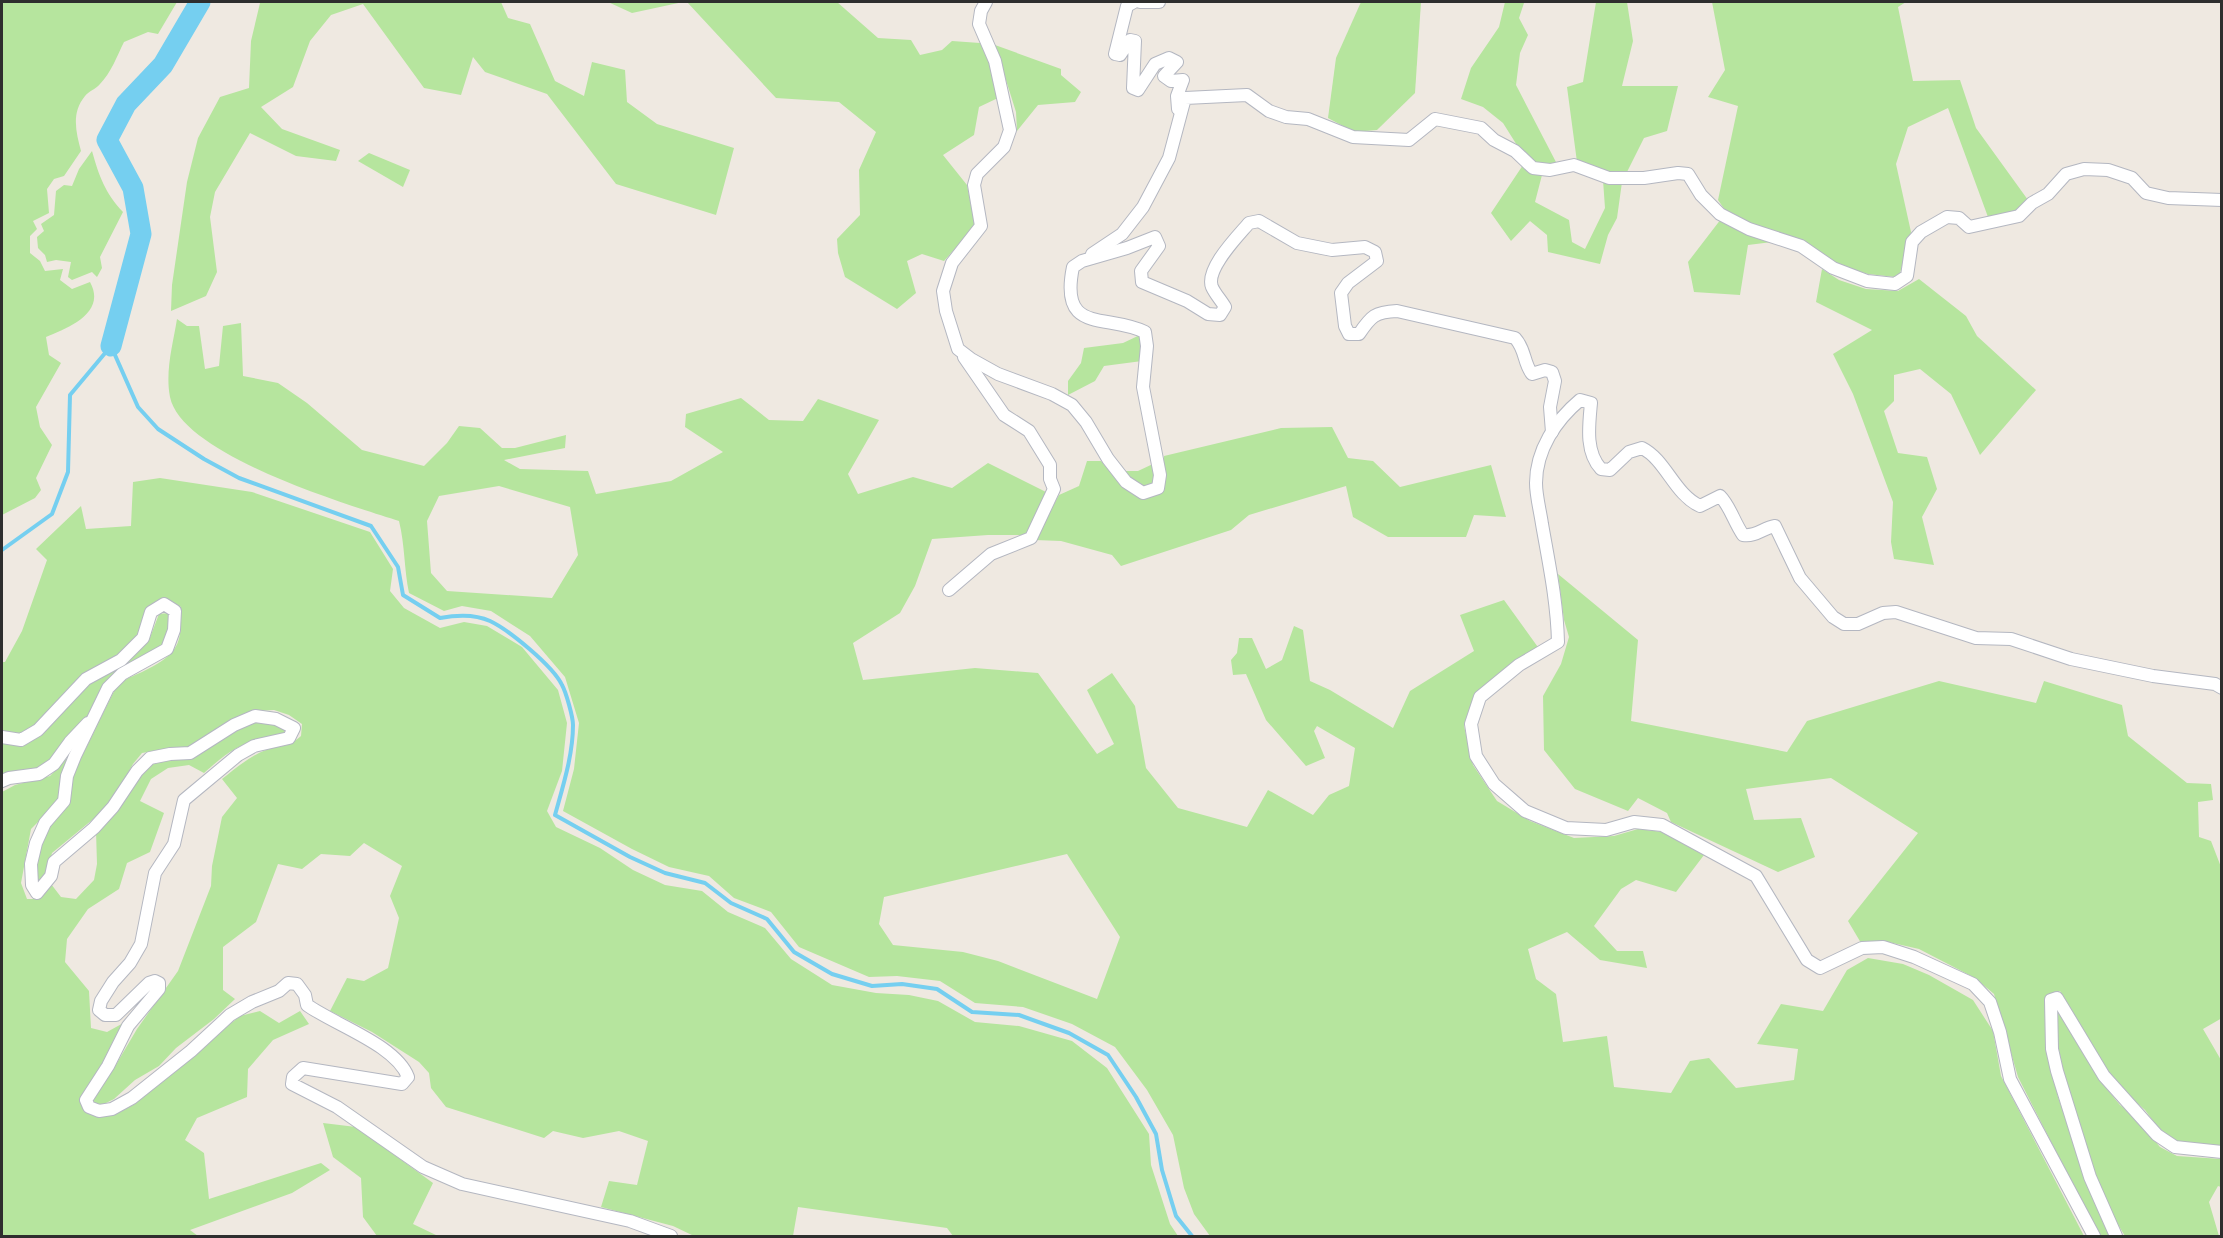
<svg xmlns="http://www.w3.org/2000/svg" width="2223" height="1238" viewBox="0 0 2223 1238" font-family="Overpass,sans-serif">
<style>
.green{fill:#b6e59e;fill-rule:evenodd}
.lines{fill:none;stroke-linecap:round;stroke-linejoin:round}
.stream{stroke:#75cff0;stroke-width:4}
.river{stroke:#75cff0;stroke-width:21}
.minor-casing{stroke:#b4b7c1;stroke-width:14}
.minor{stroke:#fff;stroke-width:12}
</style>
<rect width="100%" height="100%" fill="#efe9e1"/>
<g class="green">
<path d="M2 2H177L158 34 148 32 124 42C117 56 111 73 100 84 96 89 89 91 85 96 71 113 76 132 81 151L64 176 54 179 47 189 49 213 33 221 37 229 30 236V253L40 261 45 271 63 269 60 280 72 289 90 282C107 313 68 328 46 337L49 355 61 363 36 407 40 427 52 445 36 478 41 490 35 498 2 515Z"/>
<path d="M608 2H683L632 13Z"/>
<path d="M687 2H837L878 38 911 40 920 55 942 50 952 41 980 43 990 64 998 98 979 107 974 135 943 155 967 185 975 226 944 261 922 254 907 261 916 293 897 309 845 277 838 253 837 239 860 215 859 170 876 132 839 102 776 98Z"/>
<path d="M1361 2H1421L1415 93 1377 130 1354 132 1328 118 1336 58Z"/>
<path d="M1505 2H1528L1524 3 1519 18 1528 35 1520 53 1516 85 1557 164H1535L1520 150 1503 123 1483 107 1461 99 1471 68 1499 27Z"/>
<path d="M1596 2H1627L1633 41 1622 86H1678L1667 131 1644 138 1626 174 1609 173 1577 162 1567 87 1583 82Z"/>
<path d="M1712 2H1906L1898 7 1913 81 1960 80 1976 128 2028 200 2018 211 1988 217 1948 108 1908 127 1896 164 1911 232 1900 273 1895 277 1868 274 1834 264 1750 224 1725 210 1718 200 1738 106 1708 97 1725 70Z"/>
<path d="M260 3 501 2 508 18 530 24 555 81 584 96 592 62 625 70 627 102 657 124 734 148 716 215 616 184 547 94 485 72 473 57 461 95 424 88 363 4 331 15 310 41 293 87 261 107 282 129 340 150 336 161 296 156 250 133 215 192 210 217 217 272 206 296 171 311 172 285 187 182 198 138 220 97 249 88 251 41Z"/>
<path d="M995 45 1061 69V75L1081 92 1075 102 1038 105 1017 131 1016 112Z"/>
<path d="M92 151C99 176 105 193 123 212L100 257 102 268 97 277 92 272 72 280 68 277 71 262 56 260 47 262 45 255 38 248 37 237 44 231 41 224 54 215 56 191 64 185 72 186 79 169Z"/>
<path d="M369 153 410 170 403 187 358 161Z"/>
<path d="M1523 165 1542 175 1535 202 1569 220 1572 242 1585 249 1605 208 1603 180 1622 182 1617 218 1608 235 1600 264 1548 252 1547 235 1530 221 1511 241 1491 213Z"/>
<path d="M1721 219 1772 242 1748 245 1740 295 1694 292 1688 262Z"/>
<path d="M1822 269 1839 280 1866 289 1898 291 1919 279 1966 316 1977 336 2036 390 1980 455 1951 394 1920 369 1894 375V401L1884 411 1898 453 1927 457 1937 489 1922 517 1934 565 1894 559 1891 542 1893 502 1853 394 1833 354 1872 330 1816 302Z"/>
<path d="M177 319 187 326H199L205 369 219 366 223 326 241 323 243 376 278 383 307 403 362 450 424 466 447 443 459 426 480 428 502 448H515L566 435 565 448 504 460 520 469 588 471 596 494 671 481 723 452 685 427 686 414 741 398 769 420 803 421 818 399 879 420 848 474 858 494 913 477 952 488 988 463 1048 493 1026 535H988L932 539 915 586 900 613 853 643 863 680 975 668 1038 673 1097 754 1114 744 1087 690 1112 673 1135 706 1146 768 1178 808 1247 827 1268 790 1313 815 1329 795 1349 786 1355 748 1317 726 1314 731 1325 758 1306 766 1266 720 1246 674 1233 675 1231 660 1237 653 1239 638H1252L1266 669 1282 660 1294 626 1303 630 1310 681 1330 690 1393 728 1410 691 1474 651 1460 615 1504 600 1540 650 1514 664 1475 693 1464 726 1473 765 1497 801 1530 821 1574 838 1614 836 1638 829 1663 832 1704 855 1676 892 1636 880 1621 889 1594 926 1617 951H1643L1647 968 1600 960 1567 932 1528 949 1536 979 1556 994 1563 1042 1607 1036 1614 1087 1671 1093 1690 1061 1709 1058 1736 1088 1794 1080 1798 1049 1757 1044 1781 1004 1823 1011 1847 970 1868 958 1903 964 1929 975 1973 1000 1993 1031 2001 1076 2084 1236H1210L1194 1214 1184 1188 1173 1135 1147 1090 1115 1047 1072 1024 1023 1007 975 1003 940 981 897 976 869 977 799 947 771 912 734 898 709 876 669 867 632 849 563 811 574 769 579 723 565 677 530 636 491 611 462 606 444 611 409 593C404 569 405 545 399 521 346 504 182 455 170 397 165 371 173 344 177 319ZM499 486 570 507 578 555 552 598 447 591 431 573 427 521 439 496ZM1067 854 1120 937 1097 999 998 961 963 952 893 945 879 924 884 897Z"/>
<path d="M1142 334V361L1104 366 1095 381 1068 395V381L1081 363 1084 348 1123 343Z"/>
<path d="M1332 427 1348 458 1373 461 1400 487 1491 465 1506 517 1474 515 1466 537H1388L1353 517 1346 486 1249 515 1231 530 1121 566 1112 555 1061 541 1035 540 1059 495 1079 486 1087 461H1101C1113 474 1129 499 1150 497 1154 496 1159 492 1163 490L1164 456 1281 428Z"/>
<path d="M1155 463 1156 486 1143 490 1122 471H1138Z"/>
<path d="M160 478 252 492 370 532 393 569 390 591 404 608 440 628 464 622 487 626 522 647 558 690 567 723 562 771 547 811 556 827 600 848 633 870 665 885 702 891 728 912 765 928 791 959 832 985 876 993 909 995 938 1001 975 1022 1019 1026 1072 1041 1107 1068 1149 1134 1151 1165 1170 1224 1178 1236H953L947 1228 798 1207 793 1236H694L673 1226 601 1207 609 1181 637 1185 648 1141 619 1131 583 1138 553 1131 544 1138 446 1107 431 1088 429 1073 419 1062 372 1032 330 1011 347 978 364 981 388 968 399 918 390 896 402 866 364 843 350 856 321 854 302 869 278 864 256 922 223 947V990L235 999 214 1019 176 1048 159 1066 135 1080 114 1099 100 1106 91 1101 114 1068 137 1029 178 971 211 886 212 866 222 817 237 798 222 779C236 768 250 756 266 750 283 744 286 749 301 736L302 724 289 715 274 710 252 711 189 749H164L142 753 133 764 116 795 103 811 52 853 47 873 38 886 35 880 40 842 115 689C125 678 129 678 142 672 178 654 182 646 181 607L165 598 138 637 118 656 81 675 39 723 20 733 2 732V662H5L22 631 47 560 36 549 81 506 86 529 131 526 133 482Z"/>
<path d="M1558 574 1638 640 1631 721 1787 752 1807 721 1939 681 2036 703 2044 681 2122 705 2128 736 2187 783 2211 784 2213 800 2198 802 2199 837 2211 841 2221 867 2222 1018 2203 1029 2221 1060V1146L2176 1141 2159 1129 2145 1110 2128 1095 2108 1071 2060 991 2046 997 2048 1053 2058 1097 2074 1144 2112 1236H2099L2018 1077 1994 994 1975 978 1919 949 1884 941 1861 943 1848 921 1918 833 1831 778 1746 789 1754 820 1801 818 1815 857 1778 872 1671 822 1667 813 1638 798 1628 811 1575 789 1544 750 1543 696 1561 664 1569 637 1564 620Z"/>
<path d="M169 613 170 627 165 643 119 672 92 712 65 741 54 761 37 771 2 775V744L28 743 45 729 89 682 134 655 149 640 159 614Z"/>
<path d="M255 719 284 726 285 733C245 741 234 746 204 773L189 765 168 768 151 779 140 801 164 813 150 852 127 863 119 889 88 909 67 939 65 962 89 991 91 1028 107 1032 127 1021 85 1111 93 1115H102L118 1113 135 1104 158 1082 240 1016 260 1011 279 1023 300 1011 309 1024 273 1040 248 1069 247 1097 197 1118 185 1140 204 1153 209 1199 321 1163 330 1170 292 1193 190 1230 198 1236H2V792L15 785 50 776 73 752 59 801 31 829 21 883 27 899H38L51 884 61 897 76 899 94 880 97 864 96 831 150 762 172 757Z"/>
<path d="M2057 1009 2102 1083 2120 1105 2135 1117 2160 1147 2177 1156 2221 1159V1187L2218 1186 2209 1202 2219 1236H2125C2095 1189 2070 1105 2059 1050 2056 1037 2058 1022 2057 1009Z"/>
<path d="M323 1123 356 1127 433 1183 413 1224 438 1236H377L363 1217 361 1178 333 1157Z"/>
</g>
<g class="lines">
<path class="stream" d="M2 550 52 514 68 472 70 395 111 346 138 407 158 429 204 459 239 478 371 526 398 567 403 595 440 618C456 615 475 614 490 621 509 630 553 666 562 685 566 692 573 717 573 725 573 755 563 786 555 815L630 857 665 873 705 883 731 903 767 919 794 952 832 974 872 986 902 984 937 989 972 1012 1019 1015 1069 1033 1108 1055 1136 1097 1156 1134 1162 1170 1176 1216 1192 1236"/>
<path class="river" d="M111 346 141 234 133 188 107 140 126 104 163 65 200 2"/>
<defs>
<g id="minor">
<path d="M986 2 981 11 979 24 995 61 1010 130 1004 147 977 174 974 185 981 226 952 263 943 291 946 311 958 349 971 359 998 374 1052 394 1072 405 1086 422 1108 459 1126 482 1143 493 1158 488 1160 475 1143 387 1147 346 1145 332C1106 313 1059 335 1073 267L1082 261 1127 248 1155 237 1159 246 1141 271 1142 282 1187 301 1208 314 1220 315 1225 307C1221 300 1215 294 1212 287 1205 269 1238 236 1249 223L1259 221 1297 243 1332 250 1365 247 1375 252 1377 261 1348 283 1341 293 1345 326 1349 334H1359C1371 316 1375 312 1397 311L1515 338C1526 350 1523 362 1532 374L1545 370 1552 372 1555 381 1550 407 1552 432"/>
<path d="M1134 2 1127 6 1115 54 1120 55 1130 40 1135 41 1133 88 1138 90 1155 64 1169 58 1177 62 1164 76 1171 81 1183 80 1177 96 1178 109"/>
<path d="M1140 2H1159"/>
<path d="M1092 254 1122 234 1143 207 1169 158 1185 98 1247 95 1269 111 1286 117 1308 119 1353 137 1409 140 1435 119 1481 128 1494 140 1515 151 1533 168 1550 170 1574 165 1609 178H1644L1678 173 1688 174 1701 195 1720 214 1749 229 1801 246 1833 268 1867 281 1895 284 1907 276 1912 242 1921 232 1947 217 1959 218 1969 227 2019 216 2032 203 2048 194 2066 174 2084 169 2108 170 2132 178 2146 193 2168 198 2222 200"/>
<path d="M949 590 991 554 1031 538 1054 489 1050 479V465L1029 431 1004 415 964 357"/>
<path d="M2 737 21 740 38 730 86 679 121 660 143 638 151 612 164 604 175 611 174 630 167 649 122 674 108 688 75 756 67 776 64 801 45 823 36 843 31 864 32 885 37 893 51 876 54 862 94 828 113 807 137 771 150 758 170 754 190 753 234 725 255 716 276 719 294 728 289 738 254 746 238 755 184 800 174 844 155 873 141 944 130 963 113 982 101 1001 99 1010 105 1015H116L149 983 155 981 159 983V989L128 1026 108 1066 86 1100 89 1107 99 1111 112 1109 132 1098 191 1051 230 1015 252 1002 279 991 288 983 297 984 305 995 307 1005C335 1025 396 1045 408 1077L402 1084 303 1068 293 1077 292 1084 337 1107 423 1167 462 1184 630 1221 671 1236"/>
<path d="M2 781 9 778 39 774 54 764 70 742 88 723"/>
<path d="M2094 1236 2010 1079 2000 1032 1990 1002 1973 984 1914 957 1883 947 1862 948 1820 968 1807 960 1756 876 1662 825 1634 822 1606 830 1566 828 1525 811 1494 784 1476 756 1471 724 1480 697 1519 665 1558 642C1557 601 1549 564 1542 524 1540 510 1536 496 1536 483 1536 450 1556 420 1580 400L1591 403C1589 425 1585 452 1601 469L1610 470 1629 452 1642 448C1666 460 1674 494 1700 506L1720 496C1730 506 1734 522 1743 535 1756 537 1763 528 1775 526L1800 578 1833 617 1844 624H1858L1883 613 1896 612 1976 638 2011 639 2071 659 2153 676 2215 684 2222 688"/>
<path d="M2116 1236 2090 1177 2057 1071 2052 1049 2051 1000 2057 998 2104 1076 2157 1135 2175 1147 2222 1152"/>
</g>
</defs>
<use href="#minor" class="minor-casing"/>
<use href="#minor" class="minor"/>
</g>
<rect width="2223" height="1238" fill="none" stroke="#2e2e2e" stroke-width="6"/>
</svg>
